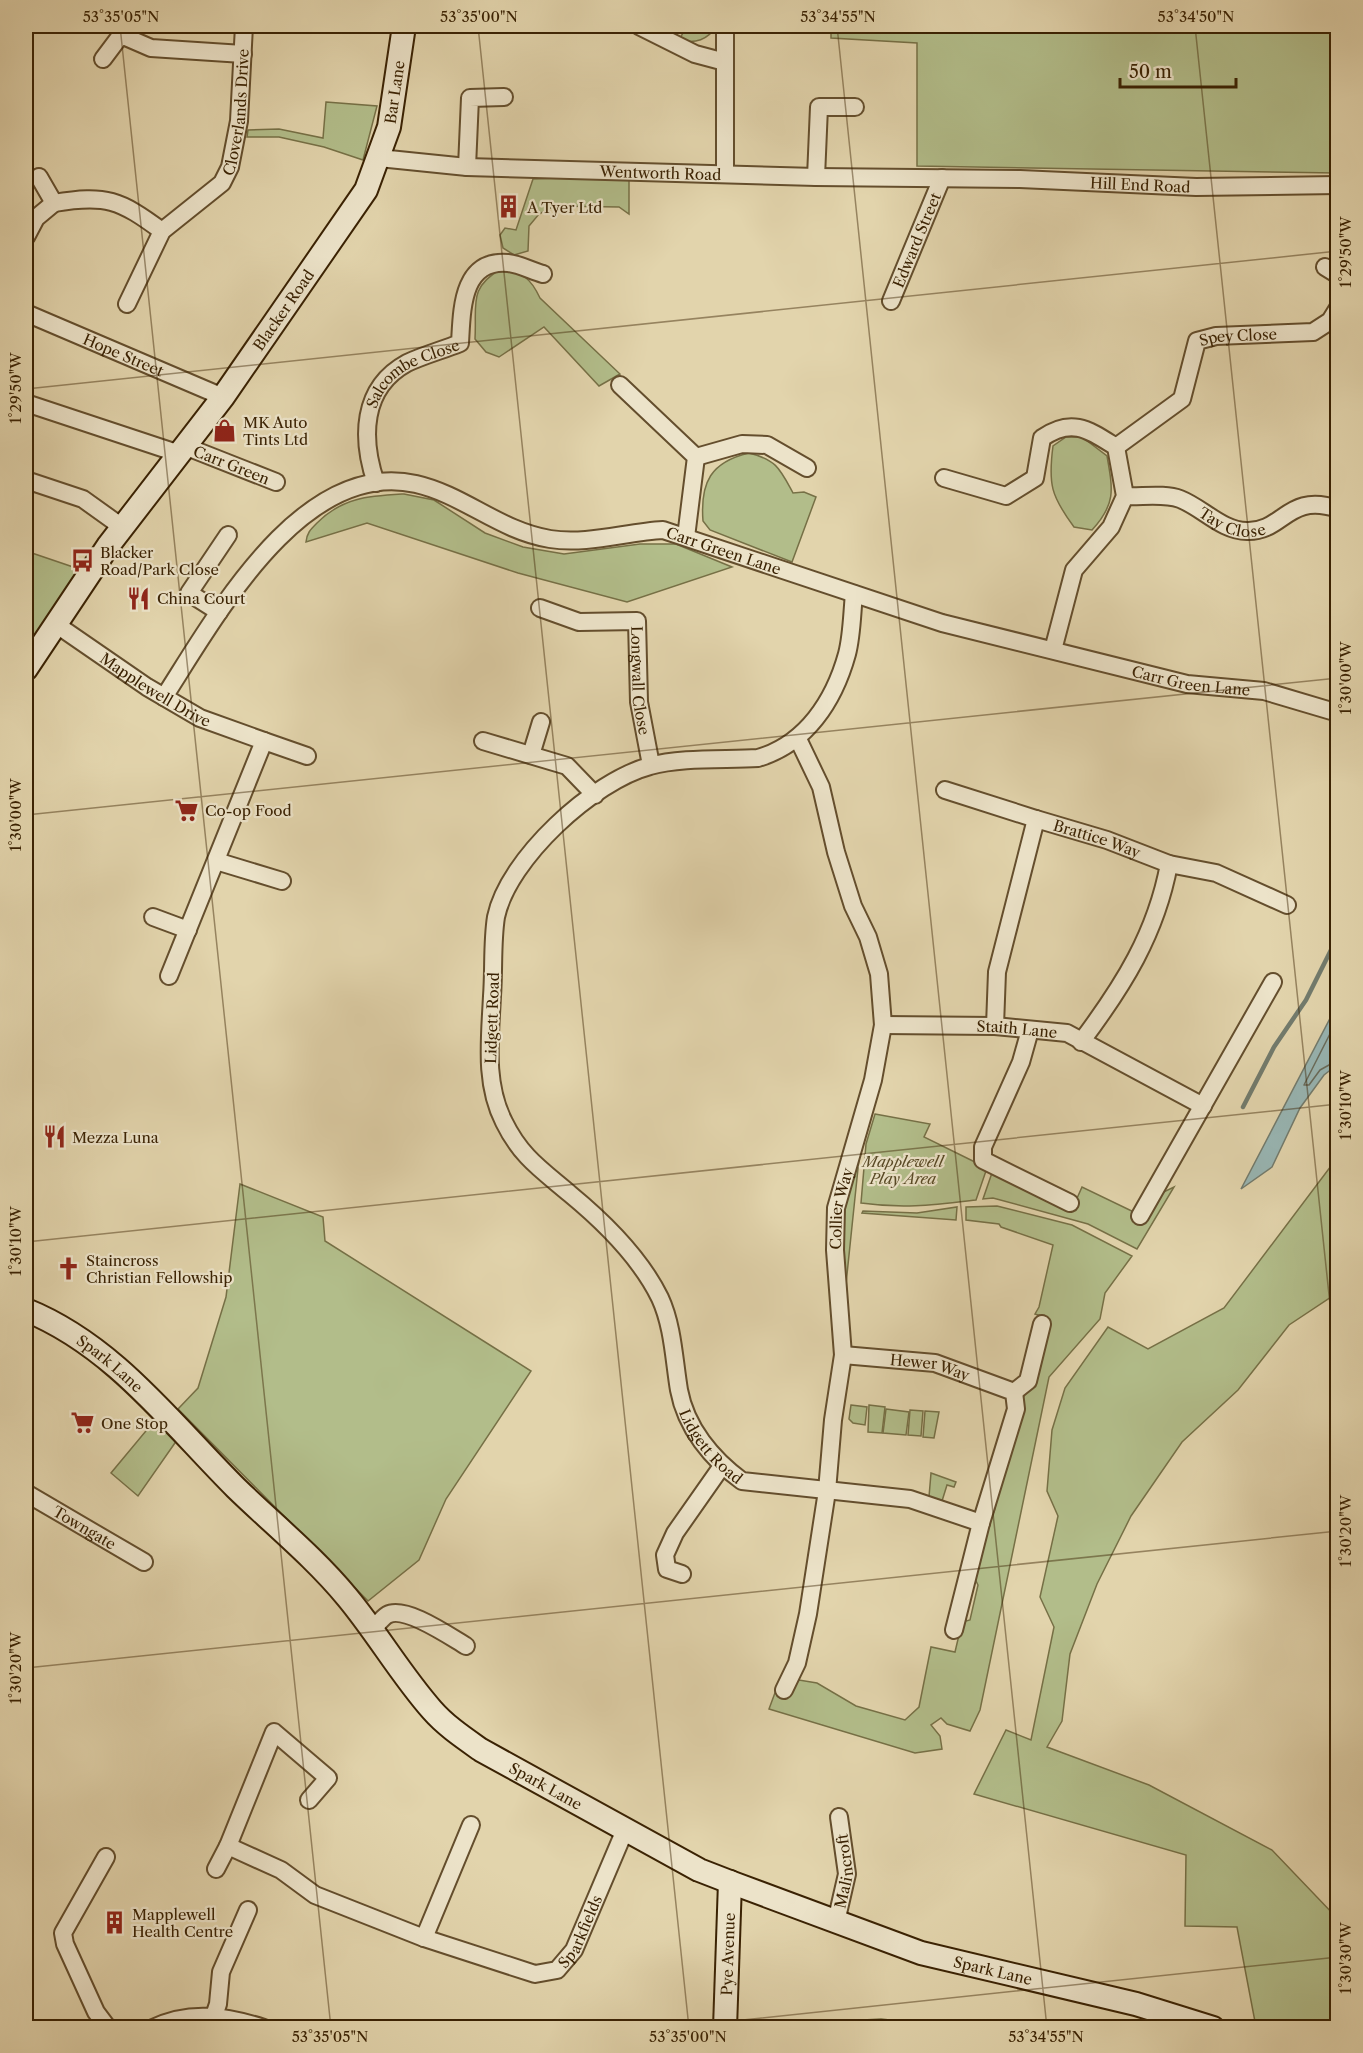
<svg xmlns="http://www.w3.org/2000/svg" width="1363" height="2053" viewBox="0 0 1363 2053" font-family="'Libre Caslon Text',serif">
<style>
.green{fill:#b2bd8a;stroke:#767046;stroke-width:1.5}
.water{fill:#98b6b4;stroke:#727b6d;stroke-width:1.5}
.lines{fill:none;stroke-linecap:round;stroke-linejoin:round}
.shore{stroke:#696c5c;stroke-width:1.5}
.stream{stroke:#727b6d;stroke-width:4.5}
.street-casing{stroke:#644e2d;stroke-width:20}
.secondary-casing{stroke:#3a2203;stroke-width:26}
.street{stroke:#ece3c9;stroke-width:16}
.secondary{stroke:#ece3c9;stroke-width:22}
.ticks{fill:none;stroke:#3a2203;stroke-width:1.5;stroke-opacity:0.45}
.labels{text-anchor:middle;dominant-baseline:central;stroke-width:4.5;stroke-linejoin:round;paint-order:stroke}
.street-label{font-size:15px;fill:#3a2203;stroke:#ece3c9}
.poi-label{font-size:15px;fill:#3a2203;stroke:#ece3c9;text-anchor:start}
.park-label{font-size:15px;font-style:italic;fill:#584925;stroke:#ece3c9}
.neatline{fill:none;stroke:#3a2203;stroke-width:2}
.ticks-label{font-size:15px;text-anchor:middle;fill:#3a2203}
</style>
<rect width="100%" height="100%" fill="#e2d4ac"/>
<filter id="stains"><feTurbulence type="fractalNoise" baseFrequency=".00333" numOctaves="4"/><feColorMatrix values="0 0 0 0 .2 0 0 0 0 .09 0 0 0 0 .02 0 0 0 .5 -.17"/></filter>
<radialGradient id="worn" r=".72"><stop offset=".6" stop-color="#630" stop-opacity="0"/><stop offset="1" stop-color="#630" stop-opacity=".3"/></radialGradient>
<g class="green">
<path d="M687 26H717C707 40 696 44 679 40Z"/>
<path d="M831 26H1337V173L917 166V43L831 38Z"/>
<path d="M326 102 377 106 363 160 324 147 279 137H247L248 130 279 129 323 138Z"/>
<path d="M629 175V214L619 207 554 206 539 214 529 226 528 251 514 255 503 248 500 235 505 228 516 230 533 179Z"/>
<path d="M501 269C524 274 530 277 540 298L620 374 599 386 544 327 499 357 486 352 475 339C477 304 468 288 501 269Z"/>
<path d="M1066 437H1082L1107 456C1113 490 1116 504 1092 530L1074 527C1051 496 1048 484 1053 446Z"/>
<path d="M749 453C777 460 780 469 793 493L804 492 816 497 792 562 710 530 703 521C700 482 711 462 749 453Z"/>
<path d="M404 494 434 500 485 533 523 547 564 554 640 544H676L732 567 627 602 518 573 367 523 306 542C307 533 310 530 317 523 343 497 369 496 404 494Z"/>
<path d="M26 551 79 569 26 657Z"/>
<path d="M875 1114 930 1124 924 1137 987 1168 976 1200C933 1205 904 1209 861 1203L866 1144Z"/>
<path d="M1337 1158V1293L1289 1325 1238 1390 1182 1442 1131 1516 1097 1584 1070 1654 1062 1721 1047 1747 1149 1785 1272 1850 1337 1918V2027H1256L1237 1927 1185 1926 1186 1855 974 1794 1006 1730 1031 1740 1054 1627 1040 1597 1058 1516 1047 1491 1052 1430 1065 1388 1108 1327 1148 1349 1224 1308Z"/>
<path d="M859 1159 846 1284C835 1245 842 1195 859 1159Z"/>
<path d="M994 1167 1074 1205 1082 1187 1140 1215 1153 1197 1174 1187 1137 1249 1088 1224 993 1198 983 1199Z"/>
<path d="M240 1184 323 1217 325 1241 531 1371 446 1499 419 1560 368 1601 178 1409 198 1388 226 1297Z"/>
<path d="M997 1206 1072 1225 1132 1256 1105 1293 1100 1319 1049 1377 980 1710 970 1731 947 1724 941 1718 931 1725 940 1736 942 1749 915 1753 769 1709 776 1690 789 1692 799 1680 817 1683 856 1706 905 1720 919 1707 931 1647 955 1652 962 1622 970 1620 978 1585 974 1577 987 1520 994 1512 1021 1400 1033 1383 1048 1318 1035 1314 1039 1307 1053 1245 1001 1227 999 1224 966 1220V1207Z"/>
<path d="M957 1207 956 1220 862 1213 863 1211 917 1213Z"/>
<path d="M851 1405 867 1407 865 1425 853 1423 849 1419Z"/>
<path d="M869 1405 885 1407 882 1433 868 1432Z"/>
<path d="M886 1409 909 1412 906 1435 883 1433Z"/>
<path d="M910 1410 923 1411 921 1436 908 1435Z"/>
<path d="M925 1411 939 1412 934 1438 923 1437Z"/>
<path d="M155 1420 177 1440 138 1496 111 1473Z"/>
<path d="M931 1473 956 1482 954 1487 947 1485 942 1501 929 1497Z"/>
<path d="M881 2019 953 2027 810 2028 809 2023Z"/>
</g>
<path class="water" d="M1337 1005V1065L1324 1075 1300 1108 1272 1167 1241 1189Z"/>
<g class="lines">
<path class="shore" d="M1338 1018 1304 1085H1309L1320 1070 1338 1060"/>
<path class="stream" d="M1243 1107 1274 1047 1306 1000 1338 936"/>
<defs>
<g id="street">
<path d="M639 26 695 54 725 62"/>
<path d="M103 59 121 35 151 48 243 54"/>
<path id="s1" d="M379 158 467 167 816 177 1020 179 1196 187 1338 185"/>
<path d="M467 167 470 98 504 97"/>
<path d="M725 172V26"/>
<path d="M39 177 54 203C106 194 120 200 162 231"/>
<path d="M816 177 819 107H855"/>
<path d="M26 237 36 218 54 203"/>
<path d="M1325 267 1338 275"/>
<path id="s2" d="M891 301 942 178"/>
<path id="s3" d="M127 304 162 231 222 183 230 167 239 121 244 26"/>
<path id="s4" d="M26 313 223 397"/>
<path d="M620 385 696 457 686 537"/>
<path d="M26 403 180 454"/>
<path id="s5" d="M187 447 276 482"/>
<path id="s6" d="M1116 447 1182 399 1197 341 1216 336 1313 332 1330 321 1338 308"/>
<path d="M696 457 742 444 767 445 807 468"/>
<path d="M944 478 1006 496 1035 478 1042 438C1072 417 1089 430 1116 447L1125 496 1111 527 1074 570 1053 650"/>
<path d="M26 480 83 499 122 527"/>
<path id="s7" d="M376 483C361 439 361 388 407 363 424 355 443 350 460 343 462 311 461 259 508 263 519 264 532 271 543 274"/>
<path id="s8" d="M1125 496C1141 497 1165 493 1180 499 1203 508 1222 531 1247 531 1284 532 1287 492 1338 509"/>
<path id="s9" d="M854 594C852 613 852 635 847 654 834 701 806 744 758 758 725 760 681 757 650 766 593 781 508 859 496 917 492 942 494 970 492 996 490 1039 484 1083 504 1122 521 1157 542 1170 570 1194 604 1222 640 1257 660 1298 673 1326 674 1360 679 1390 686 1428 712 1459 742 1481L910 1499 981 1523"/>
<path id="s10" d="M540 608 579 622 637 621 639 702 651 765"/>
<path d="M219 612 189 593 228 535"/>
<path id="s11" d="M57 625 147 687 200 718 264 741 169 976"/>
<path id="s12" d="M164 697C215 618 302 458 416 484 464 495 500 531 550 539 587 545 626 532 663 530L942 623 1187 684 1264 691 1338 713"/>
<path d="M264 741 307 756"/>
<path d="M483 741 567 766 595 795"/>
<path d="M531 755 541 722"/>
<path d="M945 790 1036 819"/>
<path d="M216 861 282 881"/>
<path d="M1169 864 1216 873 1287 905"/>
<path d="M153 917 188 930"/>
<path id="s13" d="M883 1025 995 1026 1067 1033 1203 1106"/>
<path id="s14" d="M995 1026 997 972 1036 819 1107 840 1169 864C1156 934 1123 986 1081 1042"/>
<path d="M1030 1030 1021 1062 983 1147V1160L1070 1203"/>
<path d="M1140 1216 1273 982"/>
<path id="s15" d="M843 1355 935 1363 1014 1392 1016 1409 981 1523 954 1630"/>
<path d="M1014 1392 1028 1381 1042 1324"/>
<path id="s16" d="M26 1493 144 1562"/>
<path d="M682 1574 667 1569 665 1555 675 1533 722 1466"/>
<path d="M373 1629C377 1625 382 1618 387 1615 405 1605 449 1636 466 1646"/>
<path id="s17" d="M784 1690 797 1663 808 1614 827 1491 833 1420 843 1355 835 1250 836 1208 873 1080 883 1025 879 974 868 937 853 906 836 852 821 787 798 739"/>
<path id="s18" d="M228 1846 281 1870 315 1895 424 1938 535 1974 557 1970 574 1950 622 1837V1828"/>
<path d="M106 1857 63 1933 65 1944 96 2012 108 2028"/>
<path d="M216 1869 228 1846 274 1732 328 1778 309 1800"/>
<path id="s19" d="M836 1922 847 1874 839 1817"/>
<path d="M424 1938 471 1825"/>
<path d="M214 2016 218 2004 221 1972 248 1910"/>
<path d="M153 2028C190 2010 226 2016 264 2028"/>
</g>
<g id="secondary">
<path id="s20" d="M26 669 108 546 223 397 366 190 389 127 404 26"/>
<path id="s21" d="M26 1310C113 1345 171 1423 236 1488 273 1524 314 1557 347 1597 377 1633 401 1675 432 1710 446 1726 464 1738 481 1750L699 1870 730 1882 921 1953 1136 2004 1213 2028"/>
<path id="s22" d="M725 2028 730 1882"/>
</g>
</defs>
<use href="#street" class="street-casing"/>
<use href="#secondary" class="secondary-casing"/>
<use href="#street" class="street"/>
<use href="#secondary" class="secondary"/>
</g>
<path class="ticks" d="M120 26 331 2028M478 26 689 2028M837 26 1047 2028M1195 26 1338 1380M26 389 1338 251M26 815 1338 678M26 1242 1338 1104M26 1668 1338 1531M667 2028 1338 1957"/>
<defs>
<symbol id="building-bare" viewBox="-9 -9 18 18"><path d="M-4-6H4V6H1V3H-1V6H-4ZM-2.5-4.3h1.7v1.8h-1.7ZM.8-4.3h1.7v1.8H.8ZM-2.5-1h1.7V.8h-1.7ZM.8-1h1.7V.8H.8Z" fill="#8f2418" stroke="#ece3c9" stroke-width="2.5" paint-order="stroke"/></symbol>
<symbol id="shop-bare" viewBox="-9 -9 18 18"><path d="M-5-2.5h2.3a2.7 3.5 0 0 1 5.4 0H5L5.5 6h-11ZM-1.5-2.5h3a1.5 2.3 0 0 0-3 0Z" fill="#8f2418" stroke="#ece3c9" stroke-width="2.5" paint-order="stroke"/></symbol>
<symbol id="bus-bare" viewBox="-9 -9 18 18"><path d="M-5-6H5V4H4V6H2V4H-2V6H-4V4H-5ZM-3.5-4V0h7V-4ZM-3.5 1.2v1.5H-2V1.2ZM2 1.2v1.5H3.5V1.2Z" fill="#8f2418" stroke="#ece3c9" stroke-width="2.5" paint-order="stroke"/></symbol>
<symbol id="restaurant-bare" viewBox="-9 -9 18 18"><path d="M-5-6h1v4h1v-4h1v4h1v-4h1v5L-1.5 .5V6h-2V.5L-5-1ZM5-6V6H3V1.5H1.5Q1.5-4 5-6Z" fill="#8f2418" stroke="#ece3c9" stroke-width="2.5" paint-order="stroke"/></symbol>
<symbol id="supermarket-bare" viewBox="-9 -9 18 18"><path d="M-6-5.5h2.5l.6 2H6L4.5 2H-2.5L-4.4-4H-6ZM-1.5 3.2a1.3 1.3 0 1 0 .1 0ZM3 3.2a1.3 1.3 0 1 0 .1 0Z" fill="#8f2418" stroke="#ece3c9" stroke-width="2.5" paint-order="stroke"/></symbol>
<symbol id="church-bare" viewBox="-9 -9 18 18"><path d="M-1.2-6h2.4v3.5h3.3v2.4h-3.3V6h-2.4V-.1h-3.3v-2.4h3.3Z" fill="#8f2418" stroke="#ece3c9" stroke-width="2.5" paint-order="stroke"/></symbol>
</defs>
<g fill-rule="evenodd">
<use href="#building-bare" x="492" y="190" width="33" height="33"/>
<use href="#shop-bare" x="208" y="414" width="33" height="33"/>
<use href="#bus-bare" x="66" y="544" width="33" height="33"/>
<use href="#restaurant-bare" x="122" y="582" width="33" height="33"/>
<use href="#supermarket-bare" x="170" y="794" width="33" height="33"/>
<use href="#restaurant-bare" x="38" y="1120" width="33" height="33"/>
<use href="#church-bare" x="52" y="1252" width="33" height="33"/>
<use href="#supermarket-bare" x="66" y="1406" width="33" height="33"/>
<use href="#building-bare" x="98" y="1906" width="33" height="33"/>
</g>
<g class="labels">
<g class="street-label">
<text stroke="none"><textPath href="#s20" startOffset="690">Bar Lane</textPath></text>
<text stroke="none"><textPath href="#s3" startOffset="231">Cloverlands Drive</textPath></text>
<text stroke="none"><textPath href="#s1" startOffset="282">Wentworth Road</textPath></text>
<text stroke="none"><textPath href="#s1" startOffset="762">Hill End Road</textPath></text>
<text stroke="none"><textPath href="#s2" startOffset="66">Edward Street</textPath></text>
<text stroke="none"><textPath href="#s20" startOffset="442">Blacker Road</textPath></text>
<text stroke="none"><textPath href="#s6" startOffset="183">Spey Close</textPath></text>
<text stroke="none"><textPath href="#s4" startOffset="106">Hope Street</textPath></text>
<text stroke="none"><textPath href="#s7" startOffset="134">Salcombe Close</textPath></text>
<text stroke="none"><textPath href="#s5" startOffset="48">Carr Green</textPath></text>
<text stroke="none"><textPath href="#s8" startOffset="114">Tay Close</textPath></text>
<text stroke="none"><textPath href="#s12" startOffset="674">Carr Green Lane</textPath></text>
<text stroke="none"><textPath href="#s12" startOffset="1160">Carr Green Lane</textPath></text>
<text stroke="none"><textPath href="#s10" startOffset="159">Longwall Close</textPath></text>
<text stroke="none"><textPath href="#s11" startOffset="118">Mapplewell Drive</textPath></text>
<text stroke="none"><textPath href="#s14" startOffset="276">Brattice Way</textPath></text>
<text transform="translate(492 1018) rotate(-88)">Lidgett Road</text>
<text stroke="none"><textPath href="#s13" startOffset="134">Staith Lane</textPath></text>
<text stroke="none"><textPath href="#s17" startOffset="489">Collier Way</textPath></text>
<text stroke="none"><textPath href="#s21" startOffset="100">Spark Lane</textPath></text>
<text stroke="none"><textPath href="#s15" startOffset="88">Hewer Way</textPath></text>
<text stroke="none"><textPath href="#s9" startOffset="1140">Lidgett Road</textPath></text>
<text stroke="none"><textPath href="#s16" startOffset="68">Towngate</textPath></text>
<text stroke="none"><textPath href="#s21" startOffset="712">Spark Lane</textPath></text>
<text stroke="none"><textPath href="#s19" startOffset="52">Malincroft</textPath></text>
<text stroke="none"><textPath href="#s18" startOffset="402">Sparkfields</textPath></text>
<text stroke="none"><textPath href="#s22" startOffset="74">Pye Avenue</textPath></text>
<text stroke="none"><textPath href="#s21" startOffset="1198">Spark Lane</textPath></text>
</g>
<g class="poi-label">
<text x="527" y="207">A Tyer Ltd</text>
<text x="243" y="422">MK Auto<tspan x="243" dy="17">Tints Ltd</tspan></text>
<text x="100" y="552">Blacker<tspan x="100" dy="17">Road/Park Close</tspan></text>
<text x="157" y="598">China Court</text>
<text x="205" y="810">Co-op Food</text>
<text x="72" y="1137">Mezza Luna</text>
<text x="86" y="1260">Staincross<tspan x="86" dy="17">Christian Fellowship</tspan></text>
<text x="101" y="1423">One Stop</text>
<text x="132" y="1914">Mapplewell<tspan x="132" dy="17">Health Centre</tspan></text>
</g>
<g class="park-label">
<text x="903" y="1161">Mapplewell<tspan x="903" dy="17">Play Area</tspan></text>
</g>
</g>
<rect width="1363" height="2053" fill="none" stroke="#e2d4ac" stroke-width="66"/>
<path d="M1120 78v9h116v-9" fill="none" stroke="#3a2203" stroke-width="3"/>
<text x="1129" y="78" font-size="18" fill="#3a2203" stroke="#ece3c9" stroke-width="4.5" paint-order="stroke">50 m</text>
<rect x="33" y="33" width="1297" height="1987" class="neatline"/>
<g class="ticks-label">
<text x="121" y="22">53°35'05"N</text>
<text x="479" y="22">53°35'00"N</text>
<text x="838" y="22">53°34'55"N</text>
<text x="1196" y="22">53°34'50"N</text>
<text transform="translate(1346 252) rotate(-90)" y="5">1°29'50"W</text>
<text transform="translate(16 388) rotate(-90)" y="5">1°29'50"W</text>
<text transform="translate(1346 678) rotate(-90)" y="5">1°30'00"W</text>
<text transform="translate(16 815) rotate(-90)" y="5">1°30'00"W</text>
<text transform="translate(1346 1105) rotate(-90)" y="5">1°30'10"W</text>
<text transform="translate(16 1241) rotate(-90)" y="5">1°30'10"W</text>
<text transform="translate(1346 1531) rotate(-90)" y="5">1°30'20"W</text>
<text transform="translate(16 1668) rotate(-90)" y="5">1°30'20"W</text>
<text transform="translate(1346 1958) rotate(-90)" y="5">1°30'30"W</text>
<text x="330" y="2042">53°35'05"N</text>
<text x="688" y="2042">53°35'00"N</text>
<text x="1046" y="2042">53°34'55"N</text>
</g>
<rect width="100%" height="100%" filter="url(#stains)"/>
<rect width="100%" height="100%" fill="url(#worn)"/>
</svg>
